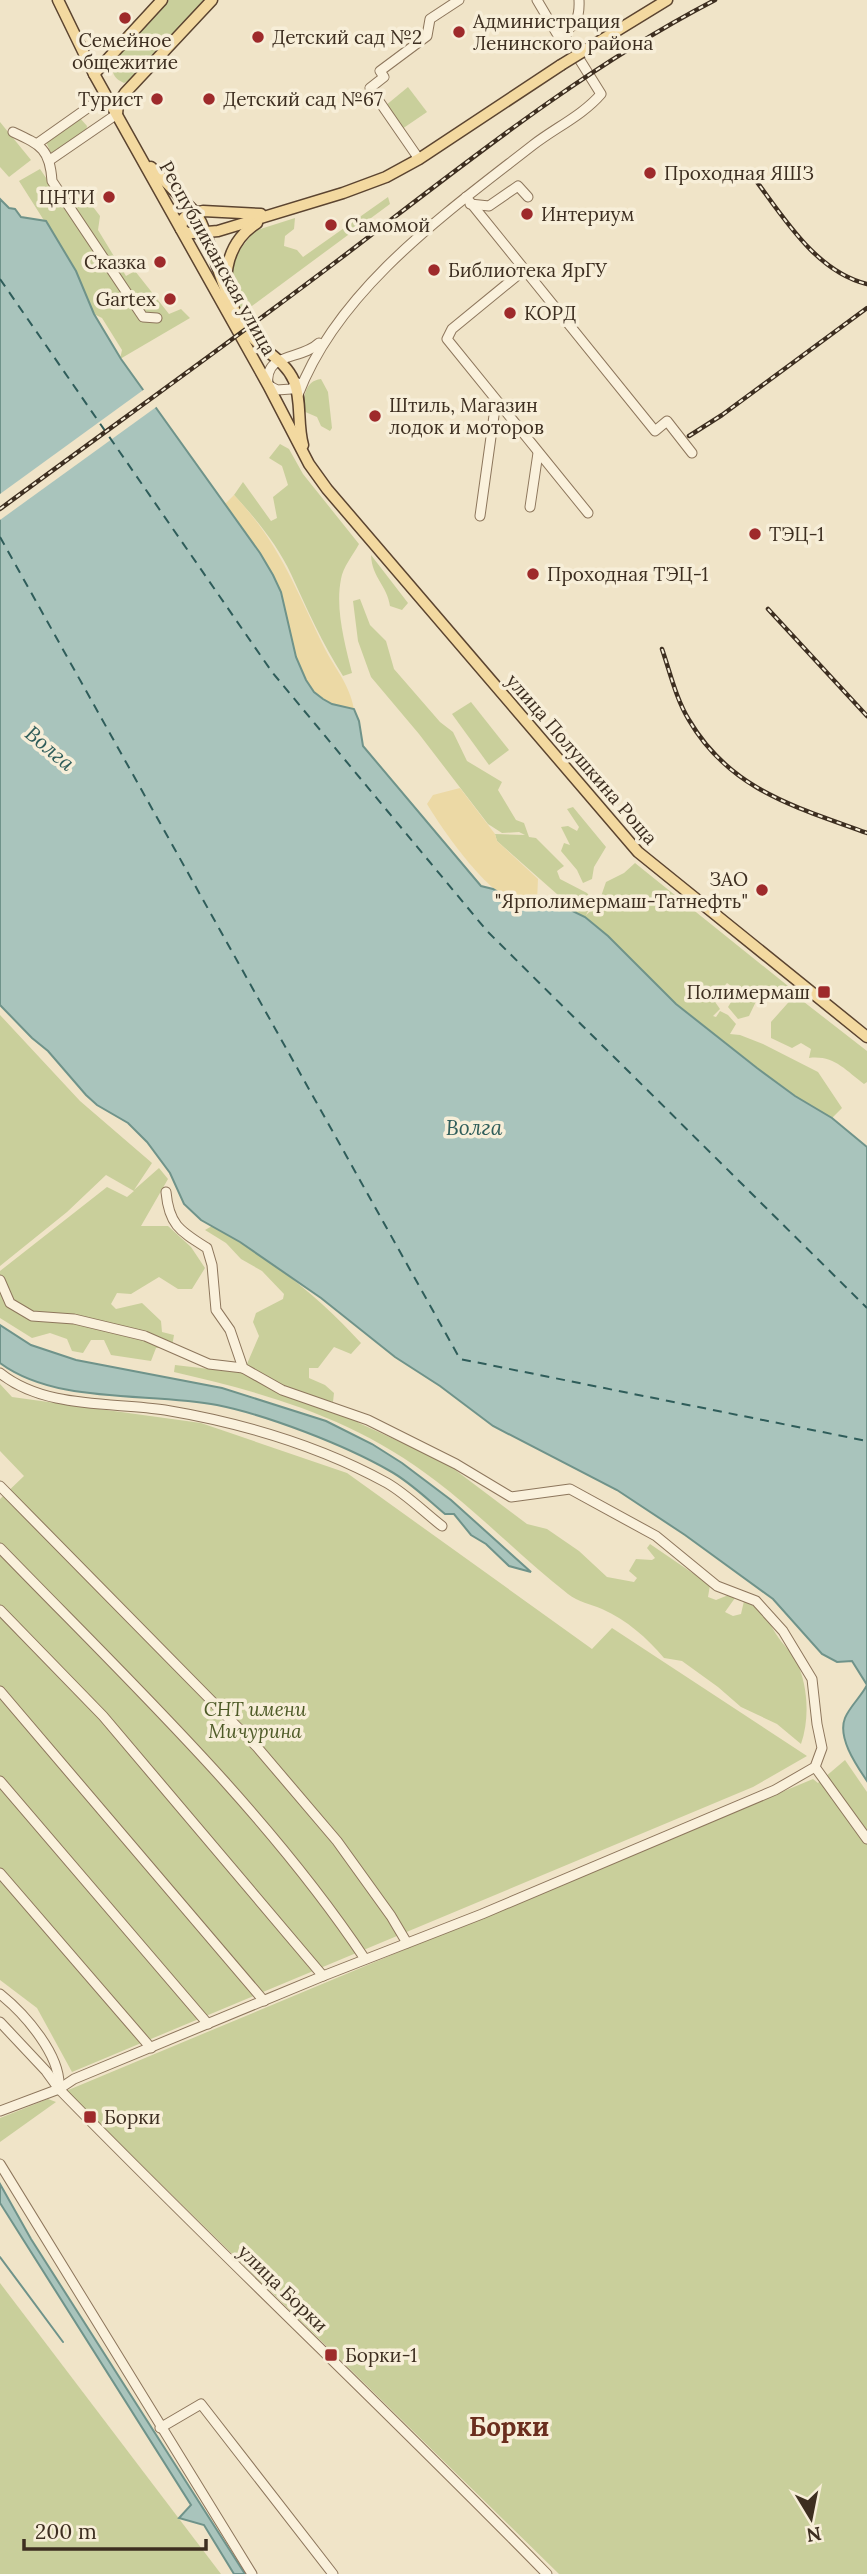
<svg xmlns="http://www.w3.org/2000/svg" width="867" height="2574" viewBox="0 0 867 2574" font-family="Lora,serif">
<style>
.green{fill:#c9cf9b}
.sand{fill:#ecd9a5}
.water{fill:#a9c4bc;stroke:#6f938a;stroke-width:2}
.pier{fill:#f0e4c8}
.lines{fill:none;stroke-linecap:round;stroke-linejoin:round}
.stream{stroke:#6f938a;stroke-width:2}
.ferry{stroke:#2f5d5a;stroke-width:2;stroke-dasharray:9 7;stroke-linecap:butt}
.minor-casing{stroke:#8d765c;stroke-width:11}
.major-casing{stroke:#5b4430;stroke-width:13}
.minor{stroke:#faf1dc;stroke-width:9}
.major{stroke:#f3d9a0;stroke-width:10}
.rail-casing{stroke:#3d2e20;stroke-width:4.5}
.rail{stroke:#f7eed8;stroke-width:2;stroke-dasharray:5;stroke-linecap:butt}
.major-bridge-casing{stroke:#5b4430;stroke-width:13;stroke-linecap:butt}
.major-bridge{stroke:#f3d9a0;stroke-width:10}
.poi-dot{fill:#9e2a2b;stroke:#f7eed8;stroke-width:2.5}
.labels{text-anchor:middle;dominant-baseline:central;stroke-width:7;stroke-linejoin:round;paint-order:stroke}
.poi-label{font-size:19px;fill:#3d2e20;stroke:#f7eed8;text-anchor:start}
.street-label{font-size:19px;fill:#3d2e20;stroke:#f7eed8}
.park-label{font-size:19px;font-style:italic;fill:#4d5a26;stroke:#f7eed8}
.water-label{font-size:21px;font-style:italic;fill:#2f5d5a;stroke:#f7eed8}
.district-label{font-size:26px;font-weight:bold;fill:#6b2e1e;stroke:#f7eed8}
</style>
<rect width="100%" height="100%" fill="#f0e4c8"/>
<g class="green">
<path d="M169 0H206L133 79 124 83C113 78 112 73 112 61Z"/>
<path d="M408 87 427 112 402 129 385 106Z"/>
<path d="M79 117 87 126 86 131 51 153 46 142Z"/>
<path d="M0 122 31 160 9 177 0 167Z"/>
<path d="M40 169 63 203 84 195 100 216 98 230 126 276 135 271 169 314 181 309 190 318 120 359 122 350 102 318 94 314 76 271 19 181Z"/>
<path d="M388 197 390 204 241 314 228 286 236 255 254 231 295 218 294 229 285 236 284 246 297 250 303 257Z"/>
<path d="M321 379 328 392 332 428 330 431 321 426 317 417 303 411C304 398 304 381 321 379Z"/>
<path d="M280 444 289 449 303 474 359 544C353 555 343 567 341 579 335 609 345 644 352 673L343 676C322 643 307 609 291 574 277 544 256 519 234 495L243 482 271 521 277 518 273 497 288 485 282 466 269 458Z"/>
<path d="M371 555 408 603 402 610 390 606C387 585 372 578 371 555Z"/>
<path d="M360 599 370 625 386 641 394 669 440 722 453 732 467 761 502 782 498 790 516 820 524 823 529 837 536 838 564 866 557 871 560 879 587 893 593 901 586 915 598 905 606 882 624 873 635 863 793 990 767 986 761 991 749 1016 738 1019 728 1007 738 991 727 983 713 999 720 1009 713 1016 716 1017 720 1011 728 1015 736 1024 730 1034 740 1035 763 1044 818 1072 842 1108 832 1118 795 1096 757 1068 676 1004 608 936 585 917 566 908 558 895 497 841 495 834 525 835 519 832 502 833 488 824 419 734 371 677 358 641 353 601Z"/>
<path d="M471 702 509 750 489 765 452 714Z"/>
<path d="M573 807 606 847 594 867 592 879 583 883 577 870 561 851 564 843 570 845 561 827 568 826 577 831 579 827 567 809Z"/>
<path d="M795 995 867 1051V1082L864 1084C845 1070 834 1055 809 1058L811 1049 801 1043 792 1048 771 1038V1022Z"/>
<path d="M0 1015 80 1101 152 1163 134 1190 159 1168 168 1179 141 1226H168L191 1247 205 1268 192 1289H178L159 1277 131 1294 117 1293 111 1304 116 1309 142 1303 161 1321 162 1332 174 1335 172 1347 156 1348 151 1361 111 1355 104 1340H91L83 1353 72 1351 67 1339 50 1333 32 1338 0 1318V1271L107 1187 127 1197 134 1191 106 1175 67 1212 0 1266Z"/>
<path d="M212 1226C268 1256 319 1297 361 1343L351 1354 334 1347 318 1368H309V1378L325 1385 334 1393 333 1402 321 1399 342 1409 359 1423 446 1463 527 1524 547 1529 579 1551 607 1577 634 1582 637 1578 629 1571 636 1559 652 1560 655 1558 647 1548 650 1544 710 1585 708 1597 716 1600 731 1594 735 1598 725 1612 733 1616 741 1614 744 1601C769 1613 763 1612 776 1634 782 1644 791 1651 796 1660 808 1685 810 1718 801 1744L777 1724 741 1707 718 1687 682 1661 664 1658C647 1638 627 1620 602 1609 591 1604 578 1602 568 1594 522 1558 482 1516 436 1481 356 1419 270 1394 174 1372L175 1365 243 1373 259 1336 253 1322 256 1313 283 1299 284 1294 262 1271 241 1259 226 1243 205 1230Z"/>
<path d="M0 1384 12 1397 201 1423 347 1473 592 1649 612 1628 807 1756 753 1787 72 2072 37 2008 0 1980V1499L24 1476 0 1451Z"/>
<path d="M845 1760 867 1792V2574H559L66 2091 813 1779 818 1783Z"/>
<path d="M48 2099 56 2102 0 2142V2118Z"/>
<path d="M0 2283 221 2574H0Z"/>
</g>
<g class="sand">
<path d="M234 495C280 544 295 588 324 647 335 669 349 683 354 709 344 707 333 705 324 699 289 678 293 625 280 591 268 559 244 532 224 505Z"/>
<path d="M460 788 495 834 497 841 538 879 537 901C529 902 522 903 515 901 487 894 442 829 427 804L433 795Z"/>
</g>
<g class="water">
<path d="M0 199 9 208 15 209 21 217 46 221 76 271 94 314 121 359 260 553 273 575 281 592 296 657 306 680 314 692 323 699 332 704 354 709 359 721 363 746 481 886 493 889 513 901H552L585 917 608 936 676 1004 757 1068 795 1096 832 1118 867 1147V1781C857 1766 837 1738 845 1718 850 1706 861 1697 867 1685L852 1661 837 1662 822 1654 773 1599 685 1535 617 1490 493 1426 440 1386 395 1357 321 1298 240 1242 201 1220 184 1204 170 1173 147 1142 128 1123 97 1105 86 1095 48 1051 32 1038 0 1005Z"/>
<path d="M0 1325 31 1345 76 1360 222 1388 326 1421 372 1444 402 1463 451 1500 531 1572 509 1566 486 1544 471 1535 454 1514H445C427 1499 410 1482 390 1471 345 1445 267 1415 217 1405 149 1392 57 1405 0 1363Z"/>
<path d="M0 2184 31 2239 245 2574H234L204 2525 179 2518 191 2505 0 2203Z"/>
</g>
<path class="pier" d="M146 388 159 405 0 520V494Z"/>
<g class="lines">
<path class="stream" d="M0 2257 63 2342"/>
<g class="ferry">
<path d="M0 279 272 672 487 931 867 1308"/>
<path d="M0 537 460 1359 867 1441"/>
</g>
<defs>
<g id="minor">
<path d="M537 0 563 44"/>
<path d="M560 35C575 26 580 19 579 0"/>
<path d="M13 132C41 145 50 149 52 181L143 317 157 318"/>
<path d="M38 143 106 95"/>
<path d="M419 159 370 88 384 77 380 71 427 36 430 19 459 0"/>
<path d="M50 160 117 114"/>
<path d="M466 197 655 431 667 421 692 453"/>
<path d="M470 204 489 206 518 186 528 197"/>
<path d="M524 270 452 329 447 339 588 513"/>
<path d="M298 383 291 389 277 390 268 385C264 351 301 361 319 343"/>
<path d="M298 395C338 289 446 213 533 145 555 128 583 115 601 94L563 33"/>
<path d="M530 507 538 453"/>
<path d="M480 516 496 401"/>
<path d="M0 1280 10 1303 32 1316 74 1319 145 1336 209 1364 243 1368"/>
<path d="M0 1373C45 1409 111 1402 165 1410 242 1423 318 1445 387 1483 406 1494 424 1512 442 1526"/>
<path d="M0 1486 257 1747 337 1841 391 1916 407 1943"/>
<path d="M0 1548C125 1677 265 1809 365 1959"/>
<path d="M0 1610 103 1716 323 1976"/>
<path d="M0 1691 264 2001"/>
<path d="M815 1767 867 1839"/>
<path d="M0 1781 208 2024"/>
<path d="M0 1873 151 2048"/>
<path d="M0 1994C25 2014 62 2056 59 2089"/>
<path d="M0 2022 46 2071 59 2089C219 2253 387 2410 547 2574"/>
<path d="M0 2111 59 2089 74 2079 323 1976 482 1914 775 1790 815 1767 822 1748 817 1724 812 1679 783 1631 756 1601 717 1586 656 1536 570 1489 511 1497 456 1464 368 1420 282 1390 243 1368 230 1330 216 1310 212 1265 207 1248C180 1231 169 1225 166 1192"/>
<path d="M0 2164 252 2574"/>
<path d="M160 2428 201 2404 333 2574"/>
</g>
<g id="major">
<path d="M58 0 94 74 268 385 309 464 327 489 638 852 867 1037"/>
<path d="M587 49 667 0"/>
<path d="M94 74 162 0"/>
<path d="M117 114 118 104 125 93 212 0"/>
<path d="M151 167 195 212 201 222C217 259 224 302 250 335 264 352 285 360 294 381 302 401 297 424 303 445"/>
<path d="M181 229 187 233H196L218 231 343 193 386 177 419 159 561 65"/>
<path d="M181 229 183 219 188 214 203 211 261 214"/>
<path d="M226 284C226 259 235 237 257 223"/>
</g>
</defs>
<use href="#minor" class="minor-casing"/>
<use href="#major" class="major-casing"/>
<use href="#minor" class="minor"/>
<use href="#major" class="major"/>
<defs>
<g id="rail">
<path d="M748 170C780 211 813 271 867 284"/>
<path d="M689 436 722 415 867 308"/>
<path d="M0 509C114 425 229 343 341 258 462 166 580 70 715 0"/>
<path d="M768 609 867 716"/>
<path d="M662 649C670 672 676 699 689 720 730 790 796 807 867 833"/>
</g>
</defs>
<use href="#rail" class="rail-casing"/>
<use href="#rail" class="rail"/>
<defs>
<path id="major-bridge" d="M561 65 587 49"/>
</defs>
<use href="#major-bridge" class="major-bridge-casing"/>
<use href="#major-bridge" class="major-bridge"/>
</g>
<g class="poi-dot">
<circle cx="125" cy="18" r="7"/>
<circle cx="459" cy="32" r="7"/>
<circle cx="258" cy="37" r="7"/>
<circle cx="157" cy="99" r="7"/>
<circle cx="209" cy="99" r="7"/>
<circle cx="650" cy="173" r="7"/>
<circle cx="109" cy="197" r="7"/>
<circle cx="527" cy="214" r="7"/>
<circle cx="331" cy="225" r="7"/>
<circle cx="160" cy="262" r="7"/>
<circle cx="434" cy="270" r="7"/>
<circle cx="170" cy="299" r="7"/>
<circle cx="510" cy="313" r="7"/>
<circle cx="375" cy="416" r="7"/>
<circle cx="755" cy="534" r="7"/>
<circle cx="533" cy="574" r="7"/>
<circle cx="762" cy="890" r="7"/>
<rect x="817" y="985" width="14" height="14" rx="3.5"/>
<rect x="83" y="2110" width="14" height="14" rx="3.5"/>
<rect x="324" y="2348" width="14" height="14" rx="3.5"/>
</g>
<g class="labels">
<g class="poi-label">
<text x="473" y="21">Администрация<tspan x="473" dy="22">Ленинского района</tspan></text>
<text x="272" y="37">Детский сад №2</text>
<text x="125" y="40" text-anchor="middle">Семейное<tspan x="125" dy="22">общежитие</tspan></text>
<text x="143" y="99" text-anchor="end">Турист</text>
<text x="223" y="99">Детский сад №67</text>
<text x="664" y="173">Проходная ЯШЗ</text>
<text x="95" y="197" text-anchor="end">ЦНТИ</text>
<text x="541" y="214">Интериум</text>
<text x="345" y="225">Самомой</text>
<text x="146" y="262" text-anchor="end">Сказка</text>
<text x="448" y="270">Библиотека ЯрГУ</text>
<text x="156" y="299" text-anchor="end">Gartex</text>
<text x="524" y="313">КОРД</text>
<text x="389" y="405">Штиль, Магазин<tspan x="389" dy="22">лодок и моторов</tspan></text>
<text x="769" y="534">ТЭЦ-1</text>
<text x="547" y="574">Проходная ТЭЦ-1</text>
<text x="748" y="879" text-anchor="end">ЗАО<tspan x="748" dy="22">"Ярполимермаш-Татнефть"</tspan></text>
<text x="810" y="992" text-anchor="end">Полимермаш</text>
<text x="104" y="2117">Борки</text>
<text x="345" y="2355">Борки-1</text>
</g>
<g class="street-label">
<text transform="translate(218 258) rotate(61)">Республиканская улица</text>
<text transform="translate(582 759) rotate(49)">улица Полушкина Роща</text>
<text transform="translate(283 2288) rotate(44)">улица Борки</text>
</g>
<g class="park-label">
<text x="255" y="1709">СНТ имени<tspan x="255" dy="22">Мичурина</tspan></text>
</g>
<g class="water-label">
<text transform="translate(50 748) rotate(40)">Волга</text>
<text x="474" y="1127">Волга</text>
</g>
<g class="district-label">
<text x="509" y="2426">Борки</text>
</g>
</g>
<g transform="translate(811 2518) rotate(170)" stroke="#f7eed8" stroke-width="5" paint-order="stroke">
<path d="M0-5L12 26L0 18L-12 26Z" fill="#3d2e20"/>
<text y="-10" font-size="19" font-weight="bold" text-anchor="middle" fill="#3d2e20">N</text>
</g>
<path d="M24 2539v10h182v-10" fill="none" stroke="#3d2e20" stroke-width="3.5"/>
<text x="35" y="2539" font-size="21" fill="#3d2e20" stroke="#f7eed8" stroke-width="5" paint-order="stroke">200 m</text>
</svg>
